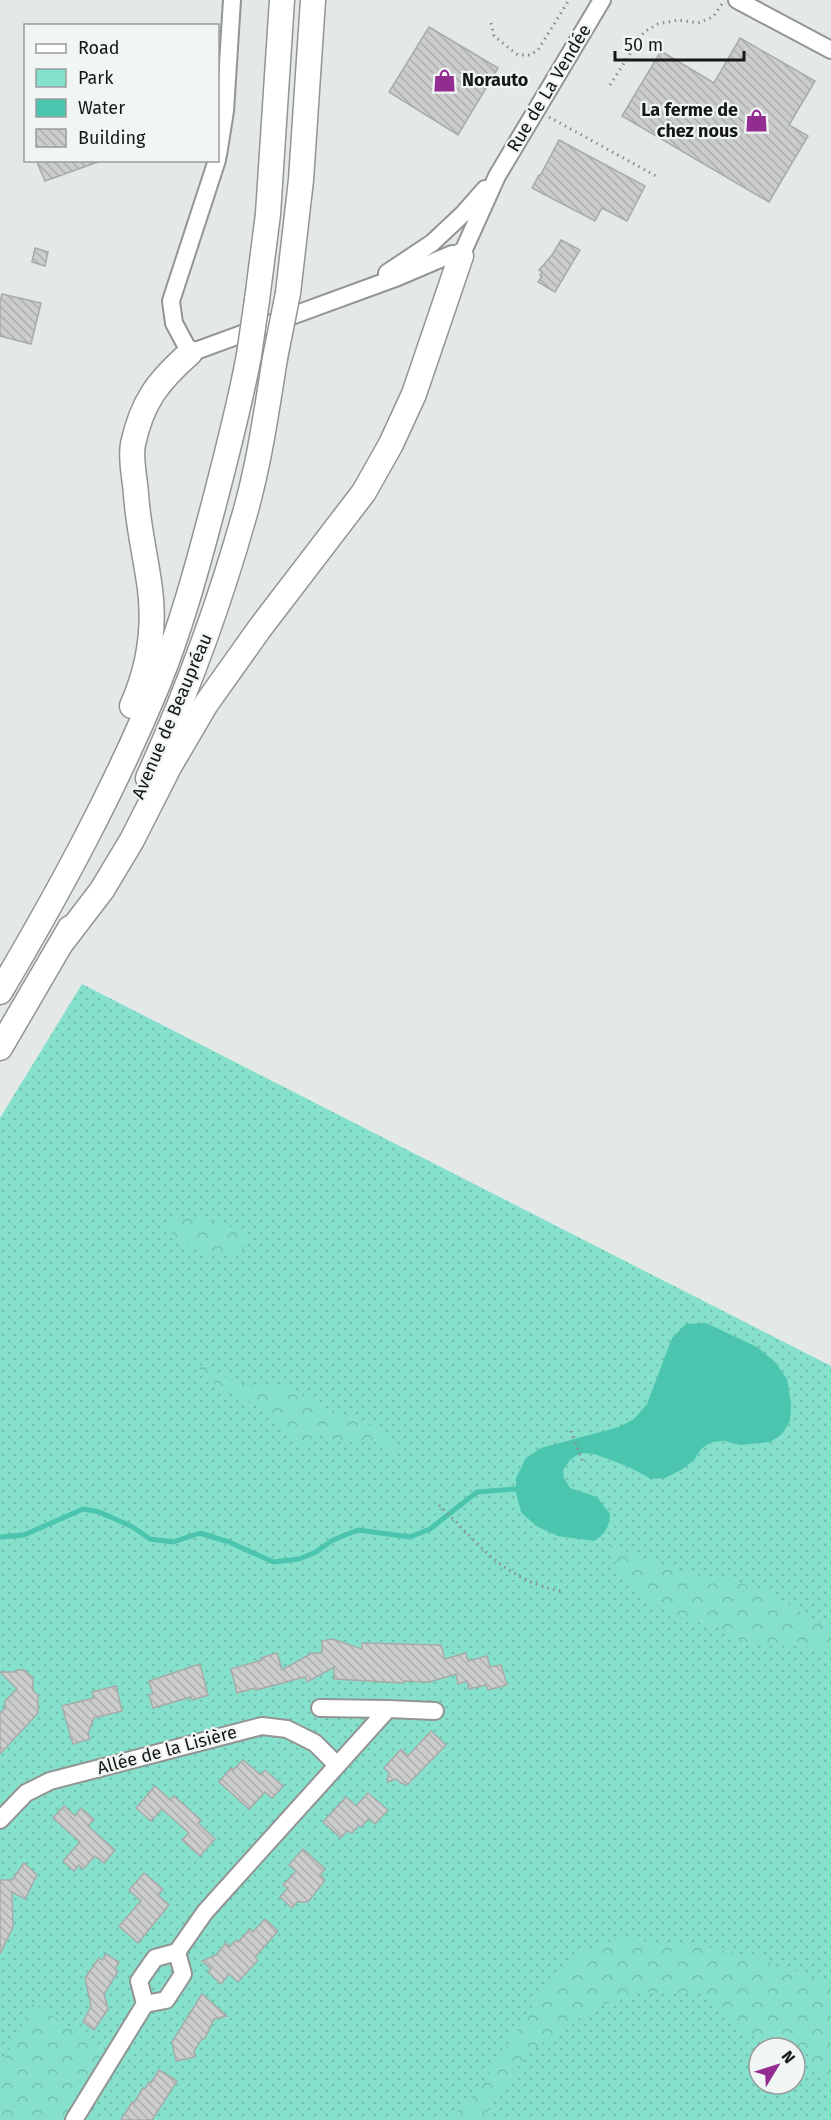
<svg xmlns="http://www.w3.org/2000/svg" width="831" height="2120" viewBox="0 0 831 2120" font-family="'Fira Sans',sans-serif">
<style>
.green{fill:url(#green-dots);fill-rule:evenodd}
.forest{fill:url(#forest-crowns)}
.water{fill:#4bc5ad}
.lines{fill:none;stroke-linecap:round;stroke-linejoin:round}
.stream{stroke:#4bc5ad;stroke-width:5}
.building{fill:url(#building-back-hatch);stroke:#a7aba9;stroke-width:1.5}
.minor-casing{stroke:#929594;stroke-width:20}
.highway-casing{stroke:#929594;stroke-width:27}
.path{stroke:#8b8e8e;stroke-width:3;stroke-dasharray:1.5 4.5;stroke-linecap:butt}
.minor{stroke:#fff;stroke-width:16}
.highway{stroke:#fff;stroke-width:24}
.highway-bridge-casing{stroke:#929594;stroke-width:27;stroke-linecap:butt}
.highway-bridge{stroke:#fff;stroke-width:24}
.labels{text-anchor:middle;dominant-baseline:central;stroke-width:4.5;stroke-linejoin:round;paint-order:stroke}
.poi-label{font-size:18px;font-weight:bold;fill:#161717;stroke:#f1f5f4;text-anchor:start}
.street-label{font-size:18px;fill:#161717;stroke:#f1f5f4}
</style>
<defs>
<pattern id="green-dots" width="8" height="8" patternUnits="userSpaceOnUse" patternTransform="scale(1.5)"><rect width="8" height="8" fill="#85e1cc"/><path d="M2 2h.1M6 6h.1" fill="none" stroke="#72c0ae" stroke-width="1.8" stroke-linecap="round"/></pattern>
<pattern id="forest-crowns" width="20" height="18" patternUnits="userSpaceOnUse" patternTransform="scale(1.5)"><rect width="20" height="18" fill="#85e1cc"/><path d="M2 6a3 3 0 1 1 6 0M12 15a3 3 0 1 1 6 0" fill="none" stroke="#72c0ae"/></pattern>
<pattern id="building-back-hatch" width="6" height="6" patternUnits="userSpaceOnUse" patternTransform="scale(1.5)"><rect width="6" height="6" fill="#cacdcc"/><path d="M-1 5l2 2M0 0l6 6M5-1l2 2" fill="none" stroke="#adafae"/></pattern>
</defs>
<rect width="100%" height="100%" fill="#e4e8e7"/>
<path class="green" d="M82 984 831 1366V2120H0V1118ZM759 2048H795V2084H759Z"/>
<g class="forest">
<path d="M175 1218C196 1218 235 1223 250 1238 248 1241 248 1245 245 1247 229 1268 178 1246 168 1227Z"/>
<path d="M200 1365 241 1384 292 1388 314 1403 365 1422 383 1434 397 1446 401 1454 395 1453 377 1442H342L319 1435 303 1444 282 1432 270 1411 225 1390 200 1375Z"/>
<path d="M611 1541 617 1542 625 1551 650 1562 693 1575 724 1579 762 1589 831 1630V1655L818 1649 781 1644H746L721 1628 684 1619 642 1598 620 1573 612 1555Z"/>
<path d="M615 1939 704 1946 756 1957 831 1984V2084L804 2050 778 2045 735 2027 700 1993 642 1992 602 2005 559 2030 525 2057 481 2120H448L476 2093 546 1985 583 1953Z"/>
<path d="M33 2003 107 2051 66 2120H0V2067Z"/>
</g>
<path class="water" d="M706 1323 757 1347 775 1362 787 1379 791 1403 790 1421 782 1434 770 1442 740 1445 724 1441 711 1442 701 1449 694 1460 681 1470 665 1478 651 1479 631 1468 611 1460 594 1454 580 1453 570 1460 563 1470 564 1478 570 1488 597 1497 610 1514C609 1528 606 1533 594 1541L558 1536 536 1526 521 1512 516 1493V1478L526 1458 541 1448 619 1427 634 1419 647 1404 672 1338 686 1324Z"/>
<g class="lines">
<path class="stream" d="M0 1537 24 1535 83 1509 99 1512 131 1526 150 1539 173 1542 200 1533 229 1542 273 1562 299 1559 316 1552 333 1540 358 1530 410 1537 430 1529 477 1492 516 1489"/>
</g>
<g class="building">
<path d="M429 27 498 68 458 135 389 92Z"/>
<path d="M740 38 815 81 789 125 808 136 769 202 622 116 661 51 714 83Z"/>
<path d="M559 140 645 186 627 221 602 208 595 221 532 188 539 175 540 176Z"/>
<path d="M36 160H98V162L45 181Z"/>
<path d="M561 240 580 250 555 292 538 282 542 276 540 275 542 272 539 270 552 255Z"/>
<path d="M35 248 48 252 45 266 32 262Z"/>
<path d="M2 294 41 303 31 344 0 336V302Z"/>
<path d="M332 1639 362 1649V1643L441 1645 445 1659 466 1653 468 1661 487 1656 490 1667 501 1665 507 1685 488 1690 486 1685 469 1689 467 1681 458 1684 456 1674 429 1682 404 1681V1683L334 1679V1667L307 1682 305 1677 256 1690 255 1688 237 1693 231 1669 262 1660 261 1658 277 1653 282 1670 312 1653H322V1641Z"/>
<path d="M200 1664 208 1695 192 1700 191 1697 153 1708 149 1695 153 1694 149 1681Z"/>
<path d="M17 1670H24L33 1678V1691L38 1695V1713L0 1754V1713L5 1708V1701L17 1689 0 1672H15Z"/>
<path d="M116 1686 122 1711 94 1718 88 1733 90 1739 73 1744 62 1706 94 1698 92 1692Z"/>
<path d="M431 1731 446 1745 407 1785 401 1783 396 1779 387 1782 389 1773 384 1768 401 1749 408 1756Z"/>
<path d="M243 1760 261 1775 265 1770 283 1786 272 1798 265 1792 249 1809 219 1782 231 1768 233 1770Z"/>
<path d="M155 1786 170 1800 174 1796 201 1820 198 1823 215 1839 200 1856 182 1840 189 1833 162 1809 151 1821 136 1808Z"/>
<path d="M368 1793 388 1810 375 1824 369 1818 361 1827 359 1825 352 1833 347 1831 341 1838 323 1822 346 1797 356 1806Z"/>
<path d="M64 1806 75 1816 81 1808 94 1819 88 1826 115 1850 104 1863 95 1856 83 1869 79 1865 74 1871 63 1861 80 1842 53 1818Z"/>
<path d="M303 1849 325 1869 320 1875 325 1880 308 1902H297L292 1908 280 1897 288 1888 283 1885 296 1871 289 1865Z"/>
<path d="M24 1863 37 1875 25 1899 12 1892 13 1927 0 1954V1880H12Z"/>
<path d="M144 1873 163 1889 158 1895 169 1905 138 1943 119 1926 141 1901 129 1890Z"/>
<path d="M265 1919 278 1931 255 1957 258 1960 238 1982 229 1974 221 1984 208 1972 211 1969 202 1961 216 1955 226 1943 229 1947 236 1940 238 1942 250 1929 253 1932Z"/>
<path d="M106 1954 119 1962 115 1969 118 1971 104 1994 108 2009 94 2030 83 2022 91 2006 85 1978 99 1958 102 1960Z"/>
<path d="M202 1994 227 2016 214 2019 205 2038 201 2040 194 2051 195 2057 176 2061 172 2042Z"/>
<path d="M159 2070 177 2081 152 2120H121L132 2102 134 2103 143 2088 145 2089 149 2082 151 2083Z"/>
</g>
<g class="lines">
<defs>
<g id="minor">
<path d="M737 0 831 50"/>
<path d="M218 155 225 111 232 0"/>
<path d="M217 160 171 301 174 323 190 353 398 277 452 254 461 256 497 176 602 0"/>
<path d="M387 273 432 243 463 214 485 189"/>
<path d="M388 1709 435 1711"/>
<path d="M0 1820 26 1793 50 1781 262 1726 287 1729 315 1743 337 1765"/>
<path d="M145 2004 166 2000 183 1974 177 1952"/>
<path d="M74 2120 145 2004 139 1981 155 1958 177 1952 205 1912 388 1709 320 1708"/>
</g>
<g id="highway">
<path d="M288 293 301 180 313 0"/>
<path d="M257 300 268 214 282 0"/>
<path d="M132 706C148 670 155 629 150 589 146 558 138 526 136 494 135 479 130 459 133 444 142 402 158 381 190 353"/>
<path d="M148 778C188 690 221 600 247 506 260 458 267 408 275 358"/>
<path d="M63 941 102 890 132 840 169 767 206 704 260 628 364 492 391 444 414 394 461 256"/>
<path d="M0 992C59 892 114 791 158 684 180 630 196 572 211 515 225 462 239 409 249 355"/>
<path d="M0 1048 70 928"/>
</g>
</defs>
<use href="#minor" class="minor-casing"/>
<use href="#highway" class="highway-casing"/>
<g class="path">
<path d="M491 23 494 36 518 55H530L538 50 569 0"/>
<path d="M610 85 644 32 658 24 679 20 698 23 713 17 722 4"/>
<path d="M549 117 656 176"/>
<path d="M571 1431 583 1462"/>
<path d="M439 1505C465 1529 487 1559 519 1576 532 1584 548 1588 563 1592"/>
</g>
<use href="#minor" class="minor"/>
<use href="#highway" class="highway"/>
<defs>
<g id="highway-bridge">
<path d="M249 355 257 300"/>
<path d="M275 358 288 293"/>
</g>
</defs>
<use href="#highway-bridge" class="highway-bridge-casing"/>
<use href="#highway-bridge" class="highway-bridge"/>
</g>
<defs>
<symbol id="shop-bare" viewBox="-9 -9 18 18"><path d="M-5-2.5h2.3a2.7 3.5 0 0 1 5.4 0H5L5.5 6h-11ZM-1.5-2.5h3a1.5 2.3 0 0 0-3 0Z" fill="#922c91" stroke="#f1f5f4" stroke-width="2.5" paint-order="stroke"/></symbol>
</defs>
<g fill-rule="evenodd">
<use href="#shop-bare" x="428" y="64" width="33" height="33"/>
<use href="#shop-bare" x="740" y="104" width="33" height="33"/>
</g>
<g class="labels">
<g class="poi-label">
<text x="462" y="80">Norauto</text>
<text x="738" y="110" text-anchor="end">La ferme de<tspan x="738" dy="21">chez nous</tspan></text>
</g>
<g class="street-label">
<text transform="translate(549 88) rotate(-59)">Rue de La Vendée</text>
<text transform="translate(172 716) rotate(-67)">Avenue de Beaupréau</text>
<text transform="translate(167 1750) rotate(-15)">Allée de la Lisière</text>
</g>
</g>
<rect x="24" y="24" width="195" height="138" fill="#f1f5f4" stroke="#999c9c" stroke-width="1.5"/>
<rect x="36" y="44" width="30" height="9" fill="#ffffff" stroke="#999c9c" stroke-width="1.5"/>
<text x="78" y="54" font-size="18" fill="#161717">Road</text>
<rect x="36" y="69" width="30" height="18" fill="#85e1cc" stroke="#999c9c" stroke-width="1.5"/>
<text x="78" y="84" font-size="18" fill="#161717">Park</text>
<rect x="36" y="99" width="30" height="18" fill="#4bc5ad" stroke="#999c9c" stroke-width="1.5"/>
<text x="78" y="114" font-size="18" fill="#161717">Water</text>
<rect x="36" y="129" width="30" height="18" fill="url(#building-back-hatch)" stroke="#999c9c" stroke-width="1.5"/>
<text x="78" y="144" font-size="18" fill="#161717">Building</text>
<g transform="translate(777 2066) rotate(52)"><circle r="28" fill="#f1f5f4" stroke="#999c9c" stroke-width="1.5"/>
<path d="M0-4.5L10 22L0 15L-10 22Z" fill="#922c91"/>
<text y="-9" font-size="16" font-weight="bold" text-anchor="middle" fill="#161717">N</text>
</g>
<path d="M615 51v9h129v-9" fill="none" stroke="#161717" stroke-width="3"/>
<text x="624" y="51" font-size="18" fill="#161717" stroke="#f1f5f4" stroke-width="4.5" paint-order="stroke">50 m</text>
</svg>
